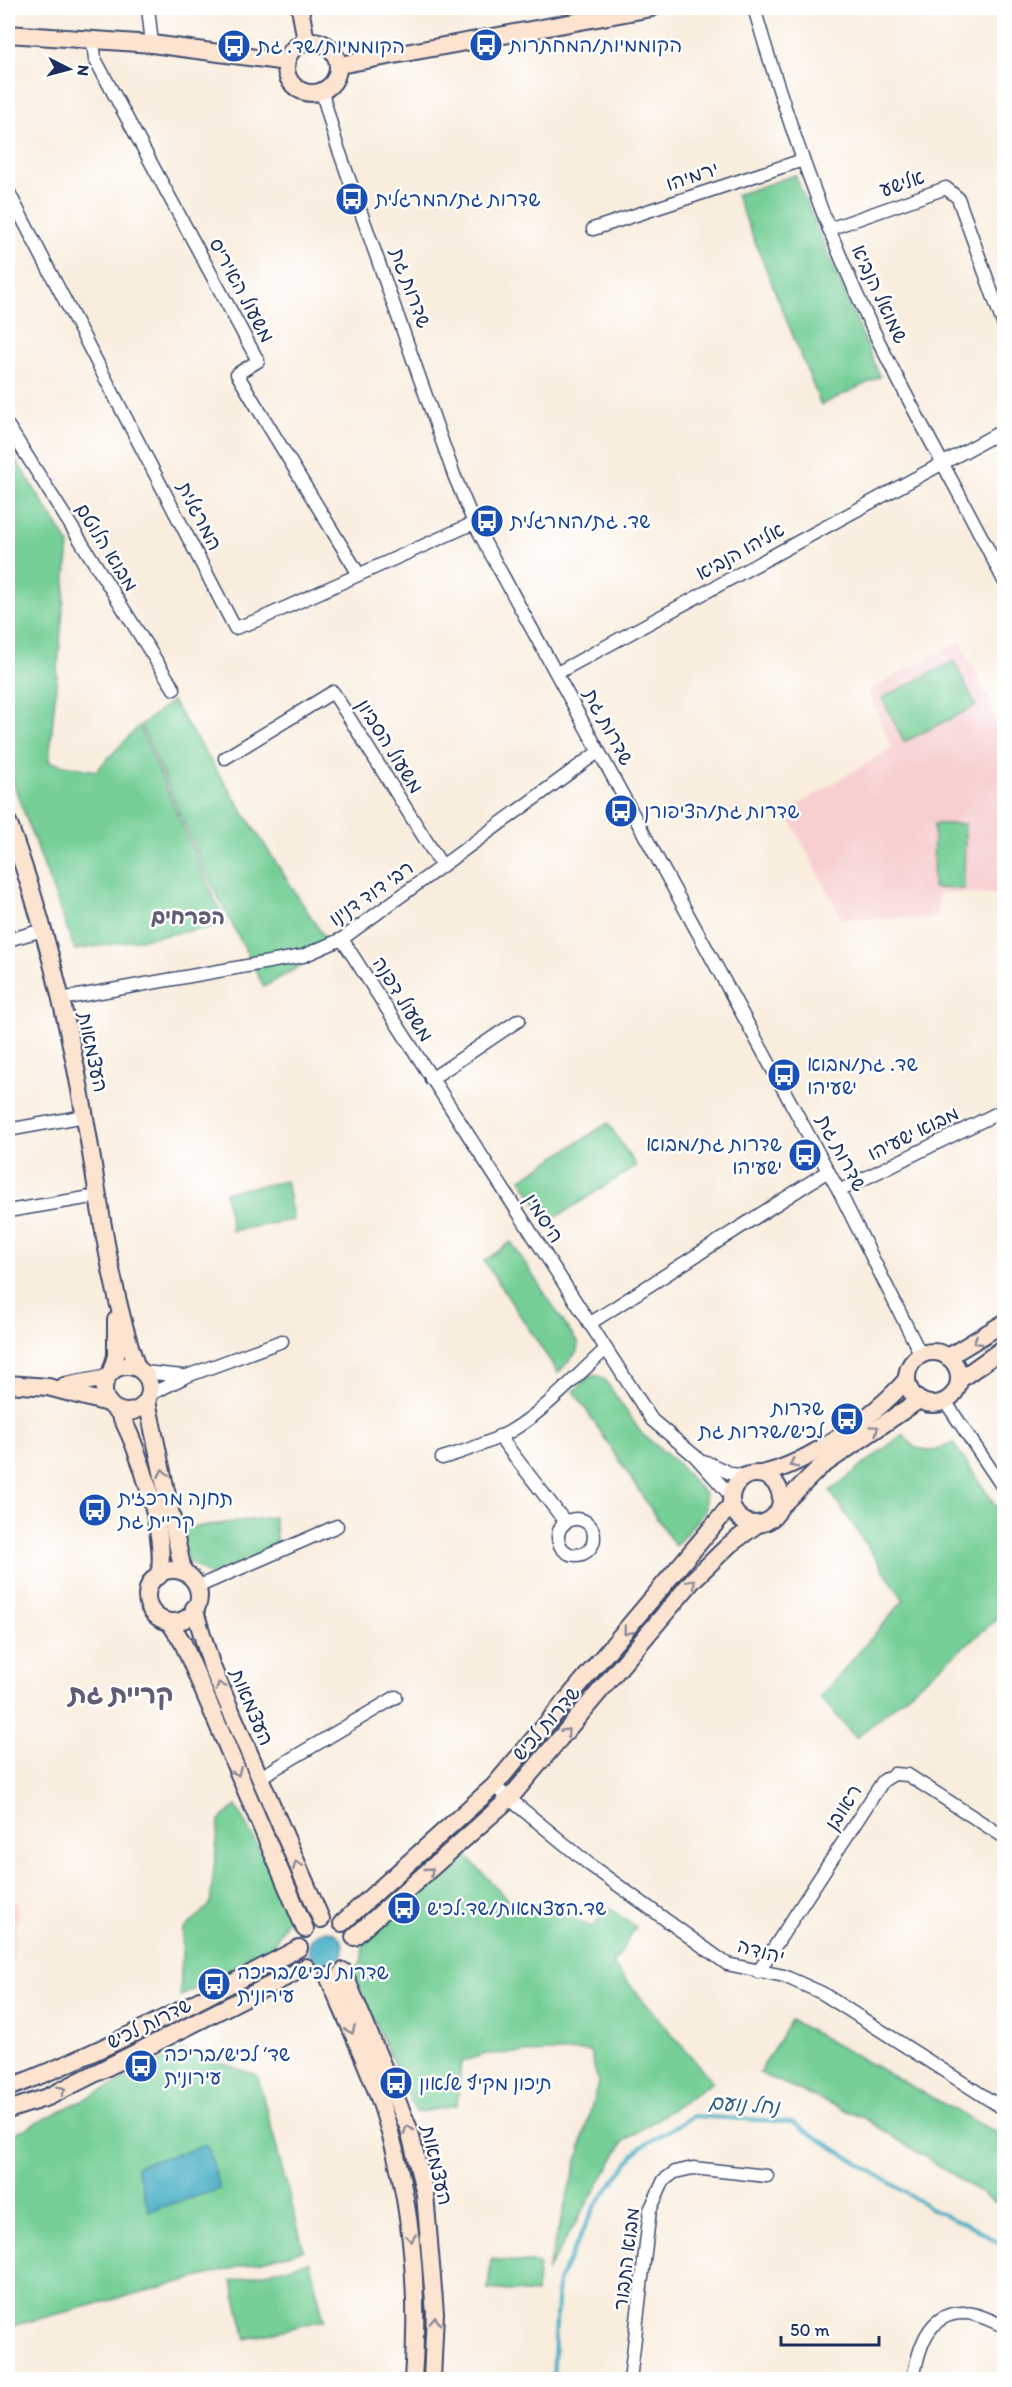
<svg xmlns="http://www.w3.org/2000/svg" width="1012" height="2387" viewBox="0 0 1012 2387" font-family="Itim,'Playpen Sans Hebrew',sans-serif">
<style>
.built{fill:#f7cfd0}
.green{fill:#75cf96;stroke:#487f7a;stroke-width:1.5}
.water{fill:#46adc5;stroke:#306e92;stroke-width:1.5}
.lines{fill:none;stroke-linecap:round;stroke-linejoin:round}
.stream{stroke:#46adc5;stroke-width:4}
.street-casing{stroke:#3c4c71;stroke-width:15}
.secondary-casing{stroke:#3c4c71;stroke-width:20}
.street{stroke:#fff;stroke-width:12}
.secondary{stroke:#fde4d1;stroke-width:16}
.oneway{stroke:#8c8a98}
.labels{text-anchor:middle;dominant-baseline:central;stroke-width:5;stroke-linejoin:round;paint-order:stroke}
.transit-label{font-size:20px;fill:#164399;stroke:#fff;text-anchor:start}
.street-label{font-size:20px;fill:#1b2f5e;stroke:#fff}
.neighbourhood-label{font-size:21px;font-weight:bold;fill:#625c74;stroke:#fff}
.water-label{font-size:21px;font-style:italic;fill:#2c6187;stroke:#fff}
.district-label{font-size:26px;font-weight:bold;fill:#625c74;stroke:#fff}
</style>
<rect width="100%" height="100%" fill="#fff"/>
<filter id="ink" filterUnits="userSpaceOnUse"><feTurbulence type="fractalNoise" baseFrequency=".0167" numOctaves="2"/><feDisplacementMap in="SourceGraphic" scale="12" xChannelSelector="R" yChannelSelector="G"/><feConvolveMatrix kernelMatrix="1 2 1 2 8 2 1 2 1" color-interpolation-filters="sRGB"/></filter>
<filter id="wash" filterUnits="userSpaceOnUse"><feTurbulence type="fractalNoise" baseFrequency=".008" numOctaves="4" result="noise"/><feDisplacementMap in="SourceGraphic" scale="24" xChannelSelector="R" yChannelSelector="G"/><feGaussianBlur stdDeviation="1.35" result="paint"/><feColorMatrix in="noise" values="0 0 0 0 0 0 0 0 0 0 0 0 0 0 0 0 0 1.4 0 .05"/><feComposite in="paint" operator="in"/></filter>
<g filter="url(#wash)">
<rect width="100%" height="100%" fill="#f9eddd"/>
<g class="built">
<path d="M961 641 988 699 1004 749V894L939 893 938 918H842L786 812 892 748 868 691Z"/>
<path d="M8 1901 18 1902 8 2011Z"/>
</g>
<g class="green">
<path d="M795 175 880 377 821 405 736 195Z"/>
<path d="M8 447 69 544 49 762 96 771 139 726 226 925 75 950 8 769Z"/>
<path d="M954 661 976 706 904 742 882 698Z"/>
<path d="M172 701 331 948 264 987 208 877 141 725Z"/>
<path d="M934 824H965L964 889 933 888Z"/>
<path d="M608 1123 636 1166 549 1222 521 1179Z"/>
<path d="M286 1181 293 1220 232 1231 225 1192Z"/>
<path d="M511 1242 578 1344 577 1352 558 1373 484 1261Z"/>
<path d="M598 1375 605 1380 641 1433 676 1462 705 1494V1511L675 1546 574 1391 590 1376Z"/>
<path d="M903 1434 915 1448 935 1451 953 1443 1004 1518V1613L856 1738 820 1697 904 1600 830 1491Z"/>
<path d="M274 1517 277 1546 210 1576 187 1560 179 1529Z"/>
<path d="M236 1806 292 1910 271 1949 180 1997 183 1930 210 1905 219 1821Z"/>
<path d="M462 1851 518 1911 550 1904 567 1916 592 1927 609 1908 636 1927 613 1965 713 2082 624 2141 547 2271 598 2083 590 2051 486 2054 461 2062 457 2105 416 2113 353 1974 362 1960 363 1939Z"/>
<path d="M791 2020 1004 2137V2208L866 2119 759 2073Z"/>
<path d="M183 2050 257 2075 304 2250 8 2327V2137Z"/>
<path d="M491 2259 539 2264 536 2293 488 2289Z"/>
<path d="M310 2262 324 2320 246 2339 232 2281Z"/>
</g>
<g class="water">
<circle cx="326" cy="1948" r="17"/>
<path d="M207 2145 220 2189 149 2211 136 2166Z"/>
</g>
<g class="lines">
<path class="stream" d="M553 2380 558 2282 595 2206 639 2148 693 2116 792 2122 937 2212 974 2227 1004 2247"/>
</g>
</g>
<g filter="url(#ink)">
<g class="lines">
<defs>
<g id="street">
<path d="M148 8 152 44"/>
<path d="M754 8C787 121 826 233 878 340 918 421 964 500 1004 581"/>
<path d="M93 41 95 59 258 361 237 374 358 573"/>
<path d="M322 92 336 142 454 475 474 523 839 1191 921 1355"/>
<path d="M8 191 235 628 258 620 474 523"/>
<path d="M593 229 803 160"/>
<path d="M829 229 946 188 958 198 1004 326"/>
<path d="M8 426 174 689"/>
<path d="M557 673 1004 430"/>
<path d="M225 758 333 692 442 866"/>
<path d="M342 939 652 1420 695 1456 731 1496"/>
<path d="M8 940 43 930"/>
<path d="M61 999 303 956 342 939 598 752"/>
<path d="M431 1079 519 1020"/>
<path d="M8 1130 85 1116"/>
<path d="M839 1191 1004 1110"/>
<path d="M8 1211 98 1196"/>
<path d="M589 1324 828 1171"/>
<path d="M143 1372 183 1376"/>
<path d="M149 1395 187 1376 282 1341"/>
<path d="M945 1401 1004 1489"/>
<path d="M499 1436 566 1523"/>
<path d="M442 1458C466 1451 489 1443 511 1431 546 1410 576 1376 606 1349"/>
<path d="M706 1462 732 1474 745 1476"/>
<circle cx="576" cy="1537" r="18"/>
<path d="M197 1587 337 1526"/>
<path d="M259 1778 396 1697"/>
<path d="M494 1786 590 1865 727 1964 784 1976 822 1993 1004 2109"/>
<path d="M758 1972 883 1781 894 1774 908 1775 1004 1837"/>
<path d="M630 2380 650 2210 664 2180 675 2172 693 2168 767 2176"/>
<path d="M913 2380C918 2351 927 2311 965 2313 978 2313 993 2322 1004 2326"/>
</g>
<g id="secondary">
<path d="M300 8 306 41"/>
<path d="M8 34 152 44 286 62"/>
<circle cx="312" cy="67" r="26"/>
<path d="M339 65 652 8"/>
<path d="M8 822C43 917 68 1018 85 1118 100 1202 109 1287 137 1368"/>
<circle cx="933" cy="1378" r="26"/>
<path d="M948 1357 1004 1323"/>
<circle cx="127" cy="1389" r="23"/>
<path d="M111 1372 116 1356V1320"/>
<path d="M959 1380 1004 1348"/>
<path d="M8 1384 48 1387 108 1403"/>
<path d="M64 1386 107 1378"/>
<path d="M147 1401 183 1571"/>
<path d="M117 1410C138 1442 168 1538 159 1576"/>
<circle cx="756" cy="1499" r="25"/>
<path d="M761 1474C807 1465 876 1415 907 1379"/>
<path d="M781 1506 819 1468 919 1400"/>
<circle cx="173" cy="1596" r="26"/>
<path d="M194 1608 212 1667 321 1919"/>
<path d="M170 1623 183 1643 305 1929"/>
<path d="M342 1923 494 1786 731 1505"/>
<path d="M354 1937 509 1799 694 1579 729 1545 756 1525"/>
<path d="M343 1971 409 2129 425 2194 435 2313 432 2380"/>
<path d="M328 1976C346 2018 366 2060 381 2103 411 2193 420 2286 413 2380"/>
<path d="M8 2088C108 2050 204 1998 299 1948"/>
<path d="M8 2110 48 2097 306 1967"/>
</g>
</defs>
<use href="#street" class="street-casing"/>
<use href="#secondary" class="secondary-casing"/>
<use href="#street" class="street"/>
<use href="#secondary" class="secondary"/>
</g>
<defs><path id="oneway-chevron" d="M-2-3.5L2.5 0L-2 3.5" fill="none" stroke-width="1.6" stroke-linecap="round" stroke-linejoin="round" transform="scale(1.5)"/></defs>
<g class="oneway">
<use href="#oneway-chevron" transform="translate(977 1341) rotate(148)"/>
<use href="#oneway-chevron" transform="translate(875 1429) rotate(-34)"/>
<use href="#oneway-chevron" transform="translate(793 1464) rotate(154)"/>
<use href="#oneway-chevron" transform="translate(163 1473) rotate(-101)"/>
<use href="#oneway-chevron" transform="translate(692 1583) rotate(-49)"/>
<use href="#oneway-chevron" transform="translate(627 1631) rotate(130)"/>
<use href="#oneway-chevron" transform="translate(220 1686) rotate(-113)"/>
<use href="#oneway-chevron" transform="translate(566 1732) rotate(-49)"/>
<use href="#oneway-chevron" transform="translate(237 1772) rotate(67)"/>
<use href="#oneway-chevron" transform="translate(297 1865) rotate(-113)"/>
<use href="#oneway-chevron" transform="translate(430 1871) rotate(-41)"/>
<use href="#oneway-chevron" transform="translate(351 2030) rotate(68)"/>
<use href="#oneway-chevron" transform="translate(62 2090) rotate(-27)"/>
<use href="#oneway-chevron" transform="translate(408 2129) rotate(-109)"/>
<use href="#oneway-chevron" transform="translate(411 2238) rotate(83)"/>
<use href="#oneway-chevron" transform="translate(435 2321) rotate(-88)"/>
</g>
</g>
<defs>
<symbol id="bus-disc" viewBox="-11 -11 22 22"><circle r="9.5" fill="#1a4fb4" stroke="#fff"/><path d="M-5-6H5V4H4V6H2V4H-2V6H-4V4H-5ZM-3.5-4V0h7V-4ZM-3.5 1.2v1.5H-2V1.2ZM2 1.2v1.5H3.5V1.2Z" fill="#fff"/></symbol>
</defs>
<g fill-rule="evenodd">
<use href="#bus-disc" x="467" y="26" width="38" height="38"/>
<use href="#bus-disc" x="215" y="27" width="38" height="38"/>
<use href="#bus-disc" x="333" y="180" width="38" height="38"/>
<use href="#bus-disc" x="468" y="502" width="38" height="38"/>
<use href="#bus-disc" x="602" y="792" width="38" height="38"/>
<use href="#bus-disc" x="765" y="1056" width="38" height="38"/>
<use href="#bus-disc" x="786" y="1136" width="38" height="38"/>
<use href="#bus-disc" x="828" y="1400" width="38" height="38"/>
<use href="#bus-disc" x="76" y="1491" width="38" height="38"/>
<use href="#bus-disc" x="385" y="1889" width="38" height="38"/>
<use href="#bus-disc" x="195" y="1965" width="38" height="38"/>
<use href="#bus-disc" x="122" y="2047" width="38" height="38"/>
<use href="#bus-disc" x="377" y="2064" width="38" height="38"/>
</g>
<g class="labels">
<g class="transit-label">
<text x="509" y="45">הקוממיות/המחתרות</text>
<text x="257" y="46">הקוממיות/שד. גת</text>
<text x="375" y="199">שדרות גת/המרגלית</text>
<text x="510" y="521">שד. גת/המרגלית</text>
<text x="644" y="811">שדרות גת/הציפורן</text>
<text x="807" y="1064">שד. גת/מבוא<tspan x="807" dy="23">ישעיהו</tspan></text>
<text x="782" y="1144" text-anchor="end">שדרות גת/מבוא<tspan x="782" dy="23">ישעיהו</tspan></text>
<text x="824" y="1408" text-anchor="end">שדרות<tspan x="824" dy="23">לכיש/שדרות גת</tspan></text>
<text x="118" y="1498">תחנה מרכזית<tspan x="118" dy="23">קריית גת</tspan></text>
<text x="427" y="1908">שד.העצמאות/שד.לכיש</text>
<text x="237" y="1972">שדרות לכיש/בריכה<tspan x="237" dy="23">עירונית</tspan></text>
<text x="164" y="2054">שד׳ לכיש/בריכה<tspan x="164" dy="23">עירונית</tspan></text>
<text x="419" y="2083">תיכון מקיף שלאון</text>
</g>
<g class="street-label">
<text transform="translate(692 176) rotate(-18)">ירמיהו</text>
<text transform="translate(902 183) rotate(-19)">אלישע</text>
<text transform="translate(411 288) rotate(70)">שדרות גת</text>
<text transform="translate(242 290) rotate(62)">משעול האיריס</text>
<text transform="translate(880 294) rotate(65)">שמואל הנביא</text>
<text transform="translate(200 516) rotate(63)">המרגלית</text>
<text transform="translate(107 547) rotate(58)">מבוא הלוטם</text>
<text transform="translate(740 551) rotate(-29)">אליהו הנביא</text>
<text transform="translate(609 727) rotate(62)">שדרות גת</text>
<text transform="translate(390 746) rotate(58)">משעול הסביון</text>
<text transform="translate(371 893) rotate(-35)">רבי דוד דנינו</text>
<text transform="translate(403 999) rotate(58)">משעול דפנה</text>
<text transform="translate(93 1052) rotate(78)">העצמאות</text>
<text transform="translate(913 1133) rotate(-26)">מבוא ישעיהו</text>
<text transform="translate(842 1153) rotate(62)">שדרות גת</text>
<text transform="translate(544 1218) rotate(57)">היסמין</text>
<text transform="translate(252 1707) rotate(67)">העצמאות</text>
<text transform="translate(546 1723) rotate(-49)">שדרות לכיש</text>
<text transform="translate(843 1807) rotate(-57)">ראובן</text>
<text transform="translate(761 1951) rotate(15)">יהודה</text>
<text transform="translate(149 2023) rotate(-26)">שדרות לכיש</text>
<text transform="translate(437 2165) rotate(77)">העצמאות</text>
<text transform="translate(626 2259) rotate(-83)">מבוא התבור</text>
</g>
<g class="neighbourhood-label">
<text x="188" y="916">הפרחים</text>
</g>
<g class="water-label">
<text transform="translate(744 2104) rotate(4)">נחל נועם</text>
</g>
<g class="district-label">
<text x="121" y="1694">קריית גת</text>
</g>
</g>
<rect width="1012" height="2387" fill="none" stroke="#fff" stroke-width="30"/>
<g transform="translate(69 69) rotate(96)" stroke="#ffffff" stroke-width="4.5" paint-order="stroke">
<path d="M0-4.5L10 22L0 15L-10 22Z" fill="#1b2f5e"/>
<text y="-9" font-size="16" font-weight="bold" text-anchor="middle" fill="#1b2f5e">N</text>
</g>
<path d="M781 2336v9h98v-9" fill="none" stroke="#1b2f5e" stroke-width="3"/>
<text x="790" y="2336" font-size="18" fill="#1b2f5e" stroke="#ffffff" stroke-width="4.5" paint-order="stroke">50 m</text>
</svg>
